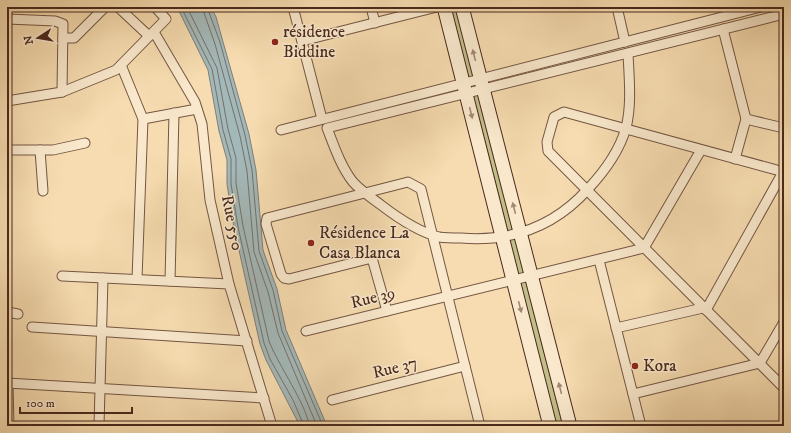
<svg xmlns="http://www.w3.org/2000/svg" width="791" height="433" viewBox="0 0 791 433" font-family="'IM FELL DW Pica',serif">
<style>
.green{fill:#c1bf88;stroke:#857452}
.water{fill:#a3b8b8;stroke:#7f7f7a}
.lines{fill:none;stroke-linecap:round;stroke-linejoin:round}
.shore{stroke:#76706a;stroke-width:1}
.street-casing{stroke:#745642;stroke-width:11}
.secondary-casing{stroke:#49291d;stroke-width:15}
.street{stroke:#f9e8cc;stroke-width:9}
.secondary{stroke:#f9e8cc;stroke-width:13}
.oneway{fill:#a18874}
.poi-dot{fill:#8f2418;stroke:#f9e8cc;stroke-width:1.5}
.labels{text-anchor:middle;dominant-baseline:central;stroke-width:3;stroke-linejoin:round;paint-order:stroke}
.poi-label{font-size:17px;fill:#49291d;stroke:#f9e8cc;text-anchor:start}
.street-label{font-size:17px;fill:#49291d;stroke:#f9e8cc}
</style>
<rect width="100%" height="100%" fill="#f6dcb0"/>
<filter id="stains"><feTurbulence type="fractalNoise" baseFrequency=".005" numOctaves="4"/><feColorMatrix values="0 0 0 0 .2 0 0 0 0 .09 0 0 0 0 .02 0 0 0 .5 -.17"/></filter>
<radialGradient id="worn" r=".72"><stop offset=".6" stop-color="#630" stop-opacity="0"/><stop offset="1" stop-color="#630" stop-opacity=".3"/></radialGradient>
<path class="green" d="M449 7H456L563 426H554Z"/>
<path class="water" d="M177 7H211L216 17 249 134 256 170 263 250 277 289 286 330 327 426H300L266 360 260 344 234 228 227 184V160L219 131 208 70Z"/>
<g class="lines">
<g class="shore">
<path d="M181 7 212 69 223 130 231 159V184L238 227 264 343 270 359 293 400 304 426"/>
<path d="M187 7 217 68 228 129 236 158V183L243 226 269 341C277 363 308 407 309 426"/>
<path d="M202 7 215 44 240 136 247 171 254 252 268 292 278 333 317 426"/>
<path d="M207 7 220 42 245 135 252 170 259 251 273 290 282 331 323 426"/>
</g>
<defs>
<g id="street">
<path d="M118 7 149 36"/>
<path d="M293 7 322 119"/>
<path d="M371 7 375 23"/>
<path d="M617 7 625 42"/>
<path d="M7 19 55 21 63 24 62 92"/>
<path d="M723 29 746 119 735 159"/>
<path d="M154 32 195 102 202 124 210 200 229 284 272 426"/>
<path d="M63 38H74L105 7"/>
<path d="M302 41 437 7"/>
<path d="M628 53C629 77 632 104 626 128 619 152 604 172 588 189 554 227 510 242 461 238 454 238 446 238 439 237 418 232 398 218 381 205 372 198 361 191 353 182 341 167 334 146 327 128L784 14"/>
<path d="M121 65 143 119 137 279"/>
<path d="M7 101 62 92 116 70 166 19 155 7"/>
<path d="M143 119 197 109"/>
<path d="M746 119 784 128"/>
<path d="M281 130 761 7"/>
<path d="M7 150H53L85 143"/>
<path d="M40 150 43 191"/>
<path d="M784 172 564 112 554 117 547 142 548 151 784 388"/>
<path d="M599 260 641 426"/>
<path d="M62 276 229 284"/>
<path d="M170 281 174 113"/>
<path d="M706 310 783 172"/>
<path d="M387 311 372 258 289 279 284 278 281 274 266 224 267 218 408 182 421 189 480 426"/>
<path d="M7 312 18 314"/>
<path d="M32 327 247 341"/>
<path d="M616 328 703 308"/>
<path d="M306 331 644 248 701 150"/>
<path d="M7 383 264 398"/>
<path d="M8 384 9 426"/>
<path d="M633 394 760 363 784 322"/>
<path d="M332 400 465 366"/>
<path d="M99 426 103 278"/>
</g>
<g id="secondary">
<path d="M444 7 550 426"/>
<path d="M462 7 570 426"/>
</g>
</defs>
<use href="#street" class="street-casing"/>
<use href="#secondary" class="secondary-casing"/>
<use href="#street" class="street"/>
<use href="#secondary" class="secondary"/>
</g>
<defs><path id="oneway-solid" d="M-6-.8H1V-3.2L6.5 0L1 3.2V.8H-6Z"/></defs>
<g class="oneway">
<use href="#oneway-solid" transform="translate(474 55) rotate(-104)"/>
<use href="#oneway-solid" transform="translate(471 113) rotate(76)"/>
<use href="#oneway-solid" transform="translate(514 208) rotate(-104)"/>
<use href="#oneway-solid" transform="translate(520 307) rotate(76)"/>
<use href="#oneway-solid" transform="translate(560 388) rotate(-104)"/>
</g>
<g class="poi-dot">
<circle cx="275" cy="42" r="4"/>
<circle cx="311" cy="243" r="4"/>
<circle cx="635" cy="366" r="4"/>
</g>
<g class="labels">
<g class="poi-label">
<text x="283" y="32">résidence<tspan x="283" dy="20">Biddine</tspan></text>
<text x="319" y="233">Résidence La<tspan x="319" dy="20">Casa Blanca</tspan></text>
<text x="643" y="366">Kora</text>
</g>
<g class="street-label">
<text transform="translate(232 223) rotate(79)">Rue 550</text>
<text transform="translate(373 298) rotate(-14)">Rue 39</text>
<text transform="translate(395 368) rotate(-14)">Rue 37</text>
</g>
</g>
<rect width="791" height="433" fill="none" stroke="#f6dcb0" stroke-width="24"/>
<rect x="8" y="8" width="775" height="417" fill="none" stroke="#49291d" stroke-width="2"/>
<rect x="12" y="12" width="767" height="409" fill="none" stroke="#49291d"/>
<g transform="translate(38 38) rotate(258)" stroke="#f9e8cc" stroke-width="3" paint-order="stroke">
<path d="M0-3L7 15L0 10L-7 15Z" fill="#49291d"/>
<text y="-6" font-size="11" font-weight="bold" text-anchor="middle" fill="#49291d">N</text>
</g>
<path d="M20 407v6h112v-6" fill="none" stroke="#49291d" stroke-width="2"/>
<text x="26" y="407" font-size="12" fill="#49291d" stroke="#f9e8cc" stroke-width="3" paint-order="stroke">100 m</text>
<rect width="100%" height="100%" filter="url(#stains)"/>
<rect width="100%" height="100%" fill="url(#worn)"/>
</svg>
